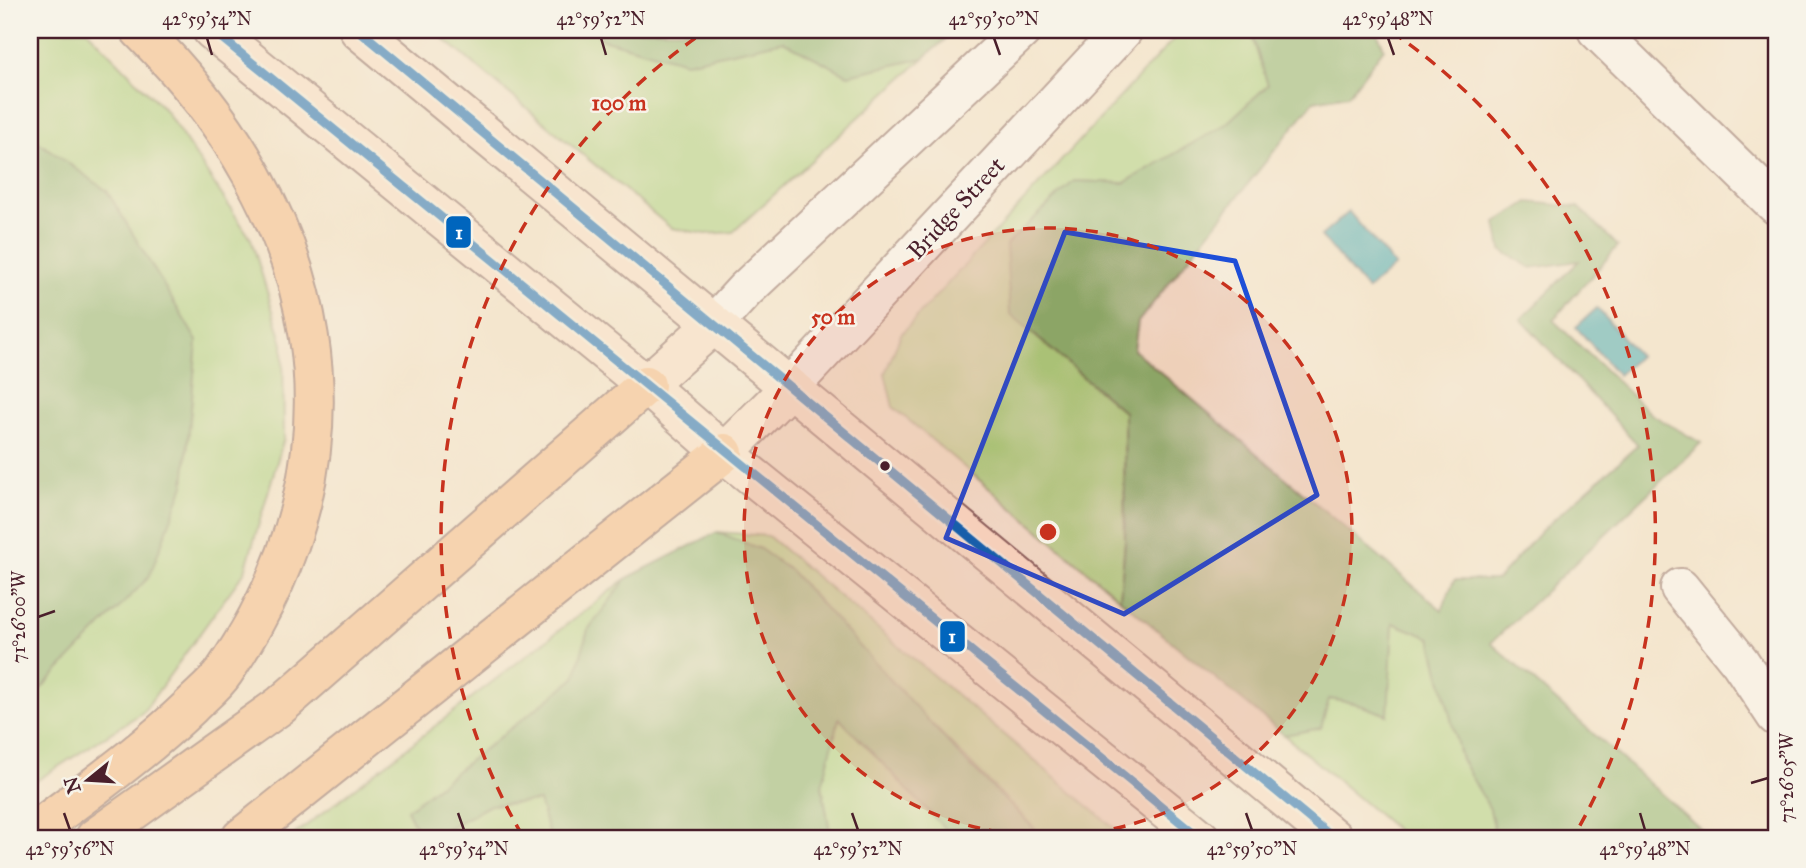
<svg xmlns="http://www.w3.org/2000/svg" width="1806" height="868" viewBox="0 0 1806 868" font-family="'IM FELL Great Primer',serif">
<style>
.green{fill:#a7d582;stroke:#787a56;stroke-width:2}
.forest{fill:#85b670;stroke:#686a4e;stroke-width:2}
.water{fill:#3baab9;stroke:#426472;stroke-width:2}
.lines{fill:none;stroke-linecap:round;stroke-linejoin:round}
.minor-casing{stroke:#866564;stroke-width:42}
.tertiary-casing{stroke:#866564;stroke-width:42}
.secondary-casing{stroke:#866564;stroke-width:42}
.motorway-casing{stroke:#866564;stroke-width:42}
.minor{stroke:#fff;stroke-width:38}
.tertiary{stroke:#fff;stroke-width:38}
.secondary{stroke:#fde5d0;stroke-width:38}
.motorway{stroke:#f9bd89;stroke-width:38}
.bus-1-casing{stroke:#f7f3e8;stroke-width:14}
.bus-1{stroke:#0065bd;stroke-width:9}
.marked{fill:none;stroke:#1d4ed8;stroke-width:5;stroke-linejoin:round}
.ticks{fill:none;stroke:#4a1f2b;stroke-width:2.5}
.ring{fill:none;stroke:#c8321e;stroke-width:3.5;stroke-dasharray:12 9}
.bus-dot{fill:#4a1f2b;stroke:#f7f3e8;stroke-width:2.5}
.labels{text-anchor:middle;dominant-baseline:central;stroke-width:5;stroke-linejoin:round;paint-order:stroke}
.street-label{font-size:24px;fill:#4a1f2b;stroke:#f7f3e8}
.centre{fill:#c8321e;stroke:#f7f3e8;stroke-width:3.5}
.ring-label{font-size:21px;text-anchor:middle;font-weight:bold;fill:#c8321e;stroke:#f7f3e8;stroke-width:5;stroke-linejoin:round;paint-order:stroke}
.line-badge{stroke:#f7f3e8;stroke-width:2.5}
.badge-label{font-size:19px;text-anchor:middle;font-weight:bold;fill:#fff}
.neatline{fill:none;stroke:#4a1f2b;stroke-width:2.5}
.ticks-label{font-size:18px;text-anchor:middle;fill:#4a1f2b}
</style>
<rect width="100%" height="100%" fill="#f7f3e8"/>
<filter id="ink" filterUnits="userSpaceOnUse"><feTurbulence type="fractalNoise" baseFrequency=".0143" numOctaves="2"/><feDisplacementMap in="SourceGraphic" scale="14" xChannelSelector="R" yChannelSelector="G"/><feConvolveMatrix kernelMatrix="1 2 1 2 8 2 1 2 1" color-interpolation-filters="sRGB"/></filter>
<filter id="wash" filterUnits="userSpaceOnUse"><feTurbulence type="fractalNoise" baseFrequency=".00686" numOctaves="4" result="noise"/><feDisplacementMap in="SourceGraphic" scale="28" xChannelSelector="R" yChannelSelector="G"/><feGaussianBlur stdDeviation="1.57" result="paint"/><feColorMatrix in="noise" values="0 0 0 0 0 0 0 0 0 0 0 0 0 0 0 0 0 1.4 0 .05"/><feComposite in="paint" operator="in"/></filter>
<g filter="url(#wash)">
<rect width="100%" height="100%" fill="#f4e6ce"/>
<g class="green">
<path d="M30 30H87L165 110 251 239 283 344 284 438 245 571 143 712 30 785V700L148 577 184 485 197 342 107 191 30 136Z"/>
<path d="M433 30H595L601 39 686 62 783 41 848 75 924 58 733 232 706 234 671 228Z"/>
<path d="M1182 30H1250L1268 85 1226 124 1124 183 1074 181 1010 314 1124 412 1125 541 1120 599 893 407 885 373 901 334Z"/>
<path d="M717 532 768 536 1126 838H1044L760 549Z"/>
<path d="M627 578 588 630 575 678 407 810 421 838H290Z"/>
<path d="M1393 623 1431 638 1461 759 1490 809 1496 838H1406L1284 735 1321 728 1328 699 1354 703 1387 715Z"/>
<path d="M839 718 954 838H831L822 786Z"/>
<path d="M540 801 550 838H430L490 805Z"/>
</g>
<g class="forest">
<path d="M595 30H956L924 58 848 75 783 41 686 62 601 39Z"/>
<path d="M1250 30H1376L1384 48 1348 95 1314 101 1138 322 1134 350 1442 610 1454 580H1497L1542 530 1638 445 1521 319 1579 261 1531 268 1501 250 1496 223 1528 202 1579 207 1618 246 1553 320 1651 414 1701 443 1491 643 1711 838H1496L1490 809 1461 759 1431 638 1393 623 1388 715 1354 703 1329 699 1321 728 1284 735 1120 599 1125 541 1124 412 1010 314 1006 245 1074 181 1124 183 1226 124 1268 85Z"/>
<path d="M30 136 107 191 197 341 184 485 149 577 30 700Z"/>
<path d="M717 532 760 549 791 571 965 761 1044 838H954L839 718 822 786 831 838H550L539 801 490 805 430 838H421L407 810 575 678 588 630 627 578Z"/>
</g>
<g class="water">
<path d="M1349 212 1395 266 1367 290 1321 236Z"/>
<path d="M1597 308 1639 356 1618 375 1576 327Z"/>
</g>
</g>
<g filter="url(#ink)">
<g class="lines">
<defs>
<g id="minor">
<path d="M1597 30 1776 205"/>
<path d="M1680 588 1740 662 1776 716"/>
</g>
<g id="tertiary">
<path d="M712 326 745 290 1022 30"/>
<path d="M790 387 1123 30"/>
</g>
<g id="secondary">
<path d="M212 30 646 385 724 453 1200 838"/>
<path d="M359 30 1333 838"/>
<path d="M646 385 712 326"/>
<path d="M724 453 790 387"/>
</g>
<g id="motorway">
<path d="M30 835C85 793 141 754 191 706 202 695 216 684 224 672 377 449 325 213 140 30"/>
<path d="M95 838 281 705 646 385"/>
<path d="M241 838 724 453"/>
</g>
</defs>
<use href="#minor" class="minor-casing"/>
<use href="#tertiary" class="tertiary-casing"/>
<use href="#secondary" class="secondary-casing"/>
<use href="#motorway" class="motorway-casing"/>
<use href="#minor" class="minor"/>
<use href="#tertiary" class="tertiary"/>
<use href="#secondary" class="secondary"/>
<use href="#motorway" class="motorway"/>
<defs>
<g id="bus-1">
<path d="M212 30C541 299 869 570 1200 838"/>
<path d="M359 30 1333 838"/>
</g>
</defs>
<use href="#bus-1" class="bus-1-casing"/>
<use href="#bus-1" class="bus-1"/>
</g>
</g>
<path d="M0 0H1806V868H0ZM1065 232 1235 261 1317 495 1124 614 946 538Z" fill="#f4e6ce" fill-opacity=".55" fill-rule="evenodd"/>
<path class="marked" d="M1065 232 1235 261 1317 495 1124 614 946 538Z"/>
<path class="ticks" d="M207 38 212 55M601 38 606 55M994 38 1000 55M1388 38 1394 55M38 617 55 611M1751 783 1768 778M64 813 70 830M458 813 464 830M852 813 858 830M1246 813 1252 830M1640 813 1645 830"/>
<circle cx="1048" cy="532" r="304" fill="#c8321e" fill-opacity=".12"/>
<g class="ring">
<circle cx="1048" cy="532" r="304"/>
<path d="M522 835A607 607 0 0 1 704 32M1392 32A607 607 0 0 1 1574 836"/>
</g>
<circle class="bus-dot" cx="885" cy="466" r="6"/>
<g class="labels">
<g class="street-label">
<text transform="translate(956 208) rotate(-47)">Bridge Street</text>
</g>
</g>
<circle cx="1048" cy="532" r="10" class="centre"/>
<g class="ring-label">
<text x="619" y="110">100 m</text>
<text x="833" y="324">50 m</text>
</g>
<g class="line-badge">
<rect x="445" y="215" width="27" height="34" rx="7" fill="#0065bd"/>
<rect x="939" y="620" width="27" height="33" rx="7" fill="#0065bd"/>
</g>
<g class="badge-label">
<text x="459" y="239">1</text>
<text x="952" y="643">1</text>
</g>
<rect width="1806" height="868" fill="none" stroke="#f7f3e8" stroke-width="77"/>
<g transform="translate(88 780) rotate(252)" stroke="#f7f3e8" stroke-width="5" paint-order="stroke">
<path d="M0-5L12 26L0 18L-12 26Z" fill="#4a1f2b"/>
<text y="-10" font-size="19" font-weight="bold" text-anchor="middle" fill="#4a1f2b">N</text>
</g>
<rect x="38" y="38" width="1730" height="792" class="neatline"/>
<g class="ticks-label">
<text x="207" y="25">42°59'54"N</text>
<text x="601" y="25">42°59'52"N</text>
<text x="994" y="25">42°59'50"N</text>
<text x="1388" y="25">42°59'48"N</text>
<text transform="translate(19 617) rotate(-90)" y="6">71°26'00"W</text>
<text transform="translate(1787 778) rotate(-90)" y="6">71°26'05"W</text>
<text x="70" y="855">42°59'56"N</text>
<text x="464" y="855">42°59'54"N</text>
<text x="858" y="855">42°59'52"N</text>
<text x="1252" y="855">42°59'50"N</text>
<text x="1645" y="855">42°59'48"N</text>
</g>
</svg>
